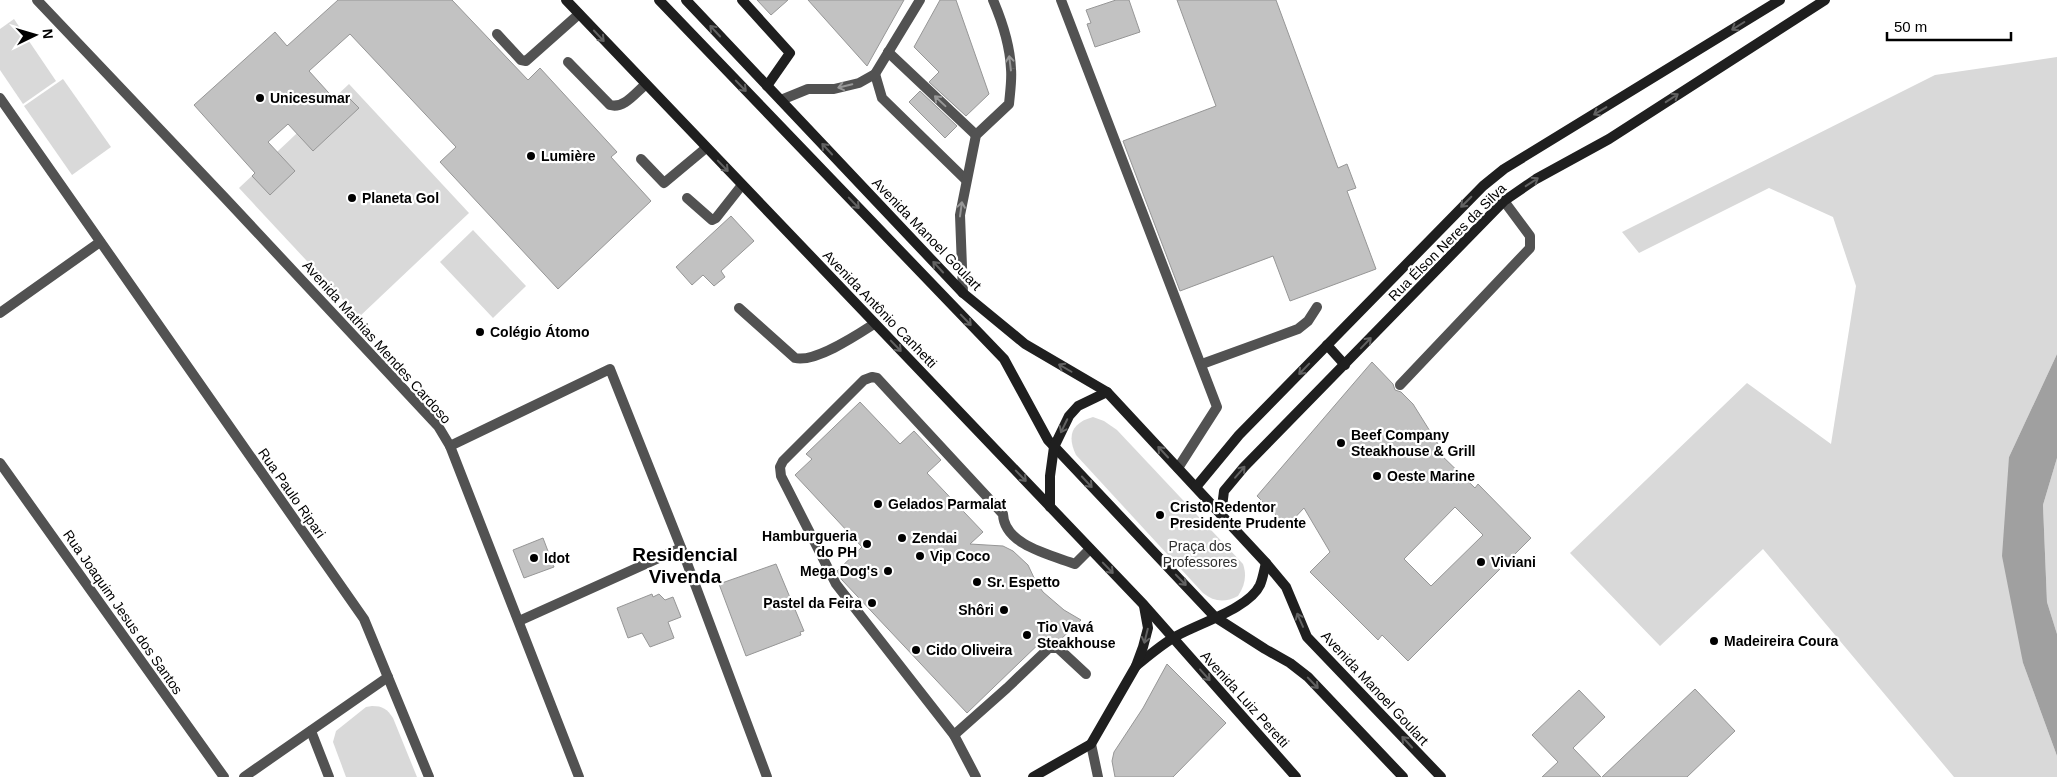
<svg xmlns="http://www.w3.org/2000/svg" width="2057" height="777" viewBox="0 0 2057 777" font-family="Helvetica,sans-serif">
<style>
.green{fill:#d9d9d9}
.water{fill:#a0a0a0}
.building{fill:#c2c2c2;stroke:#969696;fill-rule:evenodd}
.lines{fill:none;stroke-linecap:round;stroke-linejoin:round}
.lane{stroke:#525252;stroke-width:10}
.street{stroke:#525252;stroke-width:10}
.secondary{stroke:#1f1f1f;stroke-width:10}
.oneway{stroke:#626262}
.oneway2{stroke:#979797}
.poi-dot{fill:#000;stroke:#fff;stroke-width:2}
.labels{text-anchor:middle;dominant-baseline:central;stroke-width:4.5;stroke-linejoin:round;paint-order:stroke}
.poi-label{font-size:14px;font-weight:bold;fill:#000;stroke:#fff;text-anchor:start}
.street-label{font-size:14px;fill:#000;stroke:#fff}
.park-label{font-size:14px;fill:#303030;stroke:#fff}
.district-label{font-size:19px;font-weight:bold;fill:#000;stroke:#fff}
</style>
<rect width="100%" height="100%" fill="#fff"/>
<g class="green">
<path d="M14 19 56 81 23 104 0 70V29Z"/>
<path d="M2057 57V354L2009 457 2023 663 2057 756V777H1954L1763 549 1660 646 1570 553 1747 383 1831 444 1856 286 1833 217 1769 188 1639 253 1622 232 1935 75Z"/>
<path d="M63 79 111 147 72 175 24 106Z"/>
<path d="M349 84 469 213 359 317 239 188Z"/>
<path d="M473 230 526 286 493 318 440 262Z"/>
<path d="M1093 417 1104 421 1117 430 1243 564C1247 576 1245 585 1238 596 1225 603 1214 602 1203 593L1076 455C1067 436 1071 423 1093 417Z"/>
<path d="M2057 458V634L2047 602 2043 505Z"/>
<path d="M372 706C383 706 387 709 393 718L417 777H346L333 742 336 731 366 707Z"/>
</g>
<path class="water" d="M2057 354V458L2043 505 2047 602 2057 634V756L2023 663 2002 556 2009 457Z"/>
<g class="building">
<path d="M338 0H452L528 80 540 68 617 152 611 157 651 201 558 289 440 162 456 147 350 34 309 71 337 102 345 94 359 108 313 151 288 124 268 142 295 171 270 195 252 176 255 173 194 105 275 32 287 46Z"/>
<path d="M757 0H788L771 15Z"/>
<path d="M808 0H904L867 66Z"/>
<path d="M940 0H956L989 94 966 116 929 82 939 72 914 47Z"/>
<path d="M1116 0H1129L1140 32 1095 47 1087 24 1091 23 1086 10Z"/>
<path d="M1177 0H1276L1338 168 1347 164 1356 188 1347 191 1376 269 1290 301 1273 256 1180 291 1123 141 1216 106Z"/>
<path d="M920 91 957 126 945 138 909 102Z"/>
<path d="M731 216 754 241 721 271 725 277 714 286 703 275 692 285 676 267Z"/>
<path d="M1372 362 1393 384 1395 390 1401 392 1413 404 1438 444 1434 448 1475 488 1478 484 1531 538 1408 661 1382 635 1378 640 1310 572 1330 552 1304 508 1287 526 1257 496ZM1455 507 1483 535 1431 586 1404 559Z"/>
<path d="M860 402 900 444 914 431 941 460 927 473 983 532 970 544 1003 546 1013 551 1028 565 1036 582 1043 592 1064 610 1081 620 1059 641H1052L1047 636 967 713 842 580 837 571 862 547 795 475 812 459 806 454Z"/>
<path d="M543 538 554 567 524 578 513 550Z"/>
<path d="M776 564 804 631 800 632 801 635 746 656 719 584Z"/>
<path d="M652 594 653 597 659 594 665 600 673 597 681 617 668 622 674 638 650 647 642 633 628 638 617 608Z"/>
<path d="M1167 664 1226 723 1173 777H1115L1112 761 1114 752 1143 708Z"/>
<path d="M1695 689 1735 731 1687 777H1602Z"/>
<path d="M1579 690 1605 717 1573 748 1601 777H1542L1558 762 1532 735Z"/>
</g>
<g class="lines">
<g class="lane">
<path d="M1061 0 1217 407 1178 468"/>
<path d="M497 34 521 60 526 61 579 14"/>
<path d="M888 52 976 135"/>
<path d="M568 62 610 105C624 109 635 93 645 85"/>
<path d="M875 74 882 98 966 180"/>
<path d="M781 100 808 89H834L859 83 875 74 920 0"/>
<path d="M641 159 664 183 706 148"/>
<path d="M687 198 712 220 716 218 742 185"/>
<path d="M963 293 960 215 976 135 1009 104C1010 93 1012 80 1011 69 1010 45 1002 21 993 0"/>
<path d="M739 308 795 358C815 363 857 335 874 324"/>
<path d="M1202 364 1298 329 1308 321 1317 307"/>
<path d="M1400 385 1530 248V236L1504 201"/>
<path d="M954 735 1007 688 1049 648H1058L1086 674"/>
<path d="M976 777 954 735 836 584 781 476 780 467 783 461 864 380 872 377 877 378 1003 514C1004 545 1051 555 1075 564L1090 549"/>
</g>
<g class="street">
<path d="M37 0 225 198 438 426 450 446 579 777"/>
<path d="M0 98 364 619 429 777"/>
<path d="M0 313 100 242"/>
<path d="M450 446 610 369 684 555 767 777"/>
<path d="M0 463 224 777"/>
<path d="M519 621 681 548"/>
<path d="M311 731 329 777"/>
<path d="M1091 744 1098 777"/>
<path d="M244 777 388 677"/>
</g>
<g class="secondary">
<path d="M566 0 1144 605 1296 777"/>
<path d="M659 0 1004 359 1048 440 1215 617 1265 649 1290 663 1308 677 1403 777"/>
<path d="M686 0 963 293 1025 344 1107 392 1266 563 1286 587 1307 637 1441 777"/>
<path d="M742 0 790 53 767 86"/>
<path d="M1327 345 1345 365"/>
<path d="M1196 487 1239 435 1483 186 1504 169 1780 0"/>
<path d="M1050 507V476L1054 447 1069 416 1078 406 1107 392"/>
<path d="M1221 515 1224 491 1244 467 1504 201 1536 179 1609 139 1825 0"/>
<path d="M1136 666C1148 656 1160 646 1173 638 1196 624 1249 609 1260 585 1263 578 1264 570 1266 563"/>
<path d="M1033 777 1091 744 1136 666 1143 647 1148 628 1144 606"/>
</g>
</g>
<defs><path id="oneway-shaft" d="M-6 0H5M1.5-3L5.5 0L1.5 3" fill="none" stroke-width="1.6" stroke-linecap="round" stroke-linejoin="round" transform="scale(1.25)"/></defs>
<g class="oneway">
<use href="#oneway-shaft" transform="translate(1738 26) rotate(148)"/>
<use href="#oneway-shaft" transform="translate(715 31) rotate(-133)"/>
<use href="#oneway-shaft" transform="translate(599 36) rotate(47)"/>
<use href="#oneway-shaft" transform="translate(741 86) rotate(46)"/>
<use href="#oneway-shaft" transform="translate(1672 98) rotate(-33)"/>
<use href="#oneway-shaft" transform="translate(1600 111) rotate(149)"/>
<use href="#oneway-shaft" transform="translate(827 149) rotate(-133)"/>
<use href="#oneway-shaft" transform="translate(723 166) rotate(46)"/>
<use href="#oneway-shaft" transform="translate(1532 182) rotate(-33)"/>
<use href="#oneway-shaft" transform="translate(1466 202) rotate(135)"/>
<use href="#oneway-shaft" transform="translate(854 203) rotate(46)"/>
<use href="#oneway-shaft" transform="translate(938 267) rotate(-133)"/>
<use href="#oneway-shaft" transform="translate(966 320) rotate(46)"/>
<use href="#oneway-shaft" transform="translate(1366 343) rotate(-46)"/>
<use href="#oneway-shaft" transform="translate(896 346) rotate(46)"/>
<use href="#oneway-shaft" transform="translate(1065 368) rotate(-150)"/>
<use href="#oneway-shaft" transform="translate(1304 369) rotate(134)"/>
<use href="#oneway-shaft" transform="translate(1064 426) rotate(116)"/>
<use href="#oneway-shaft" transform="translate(1163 452) rotate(-133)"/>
<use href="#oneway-shaft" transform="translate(1240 472) rotate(-49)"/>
<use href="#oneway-shaft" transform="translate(1021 476) rotate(46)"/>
<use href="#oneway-shaft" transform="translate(1087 482) rotate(47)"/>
<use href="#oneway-shaft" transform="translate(1108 568) rotate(46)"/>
<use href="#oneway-shaft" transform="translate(1181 580) rotate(46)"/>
<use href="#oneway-shaft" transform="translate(1300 620) rotate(-114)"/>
<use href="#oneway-shaft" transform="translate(1146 636) rotate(104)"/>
<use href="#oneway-shaft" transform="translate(1205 675) rotate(48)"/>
<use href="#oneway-shaft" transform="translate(1313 683) rotate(46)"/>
<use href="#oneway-shaft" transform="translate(1407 742) rotate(-133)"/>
</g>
<g class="oneway2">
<use href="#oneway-shaft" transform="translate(1010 63) rotate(-97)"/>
<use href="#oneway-shaft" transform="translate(845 86) rotate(167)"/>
<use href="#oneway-shaft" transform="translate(940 101) rotate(-137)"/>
<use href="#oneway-shaft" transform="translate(961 209) rotate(-82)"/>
</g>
<g class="poi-dot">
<circle cx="260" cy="98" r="5"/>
<circle cx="531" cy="156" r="5"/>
<circle cx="352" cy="198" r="5"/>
<circle cx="480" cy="332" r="5"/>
<circle cx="1341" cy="443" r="5"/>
<circle cx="1377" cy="476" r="5"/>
<circle cx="878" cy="504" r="5"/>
<circle cx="1160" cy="515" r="5"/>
<circle cx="902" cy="538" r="5"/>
<circle cx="867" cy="544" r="5"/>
<circle cx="920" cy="556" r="5"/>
<circle cx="534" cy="558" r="5"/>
<circle cx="1481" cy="562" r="5"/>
<circle cx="888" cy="571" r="5"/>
<circle cx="977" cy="582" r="5"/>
<circle cx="872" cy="603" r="5"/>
<circle cx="1004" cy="610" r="5"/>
<circle cx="1027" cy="635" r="5"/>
<circle cx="1714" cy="641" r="5"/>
<circle cx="916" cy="650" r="5"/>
</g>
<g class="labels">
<g class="poi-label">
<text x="270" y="98">Unicesumar</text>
<text x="541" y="156">Lumière</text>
<text x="362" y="198">Planeta Gol</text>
<text x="490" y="332">Colégio Átomo</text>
<text x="1351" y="435">Beef Company<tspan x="1351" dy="16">Steakhouse &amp; Grill</tspan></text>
<text x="1387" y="476">Oeste Marine</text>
<text x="888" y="504">Gelados Parmalat</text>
<text x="1170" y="507">Cristo Redentor<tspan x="1170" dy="16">Presidente Prudente</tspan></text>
<text x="857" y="536" text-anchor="end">Hamburgueria<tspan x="857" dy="16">do PH</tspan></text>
<text x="912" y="538">Zendai</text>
<text x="930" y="556">Vip Coco</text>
<text x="544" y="558">Idot</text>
<text x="1491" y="562">Viviani</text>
<text x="878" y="571" text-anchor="end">Mega Dog's</text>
<text x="987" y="582">Sr. Espetto</text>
<text x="862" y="603" text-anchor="end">Pastel da Feira</text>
<text x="994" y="610" text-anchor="end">Shôri</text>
<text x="1037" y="627">Tio Vavá<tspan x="1037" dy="16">Steakhouse</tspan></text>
<text x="1724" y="641">Madeireira Coura</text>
<text x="926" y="650">Cido Oliveira</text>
</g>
<g class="street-label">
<text transform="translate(927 234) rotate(46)">Avenida Manoel Goulart</text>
<text transform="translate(1447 242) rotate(-45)">Rua Élson Neres da Silva</text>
<text transform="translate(880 309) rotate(46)">Avenida Antônio Canhetti</text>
<text transform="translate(377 342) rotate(48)">Avenida Mathias Mendes Cardoso</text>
<text transform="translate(292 493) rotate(55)">Rua Paulo Ripari</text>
<text transform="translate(123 612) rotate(55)">Rua Joaquim Jesus dos Santos</text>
<text transform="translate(1375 688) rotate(47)">Avenida Manoel Goulart</text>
<text transform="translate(1245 699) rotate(48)">Avenida Luiz Peretti</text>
</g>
<g class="park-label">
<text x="1200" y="546">Praça dos<tspan x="1200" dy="16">Professores</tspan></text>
</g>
<g class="district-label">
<text x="685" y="554">Residencial<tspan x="685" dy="22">Vivenda</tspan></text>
</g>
</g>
<g transform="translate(35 35) rotate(85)" stroke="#ffffff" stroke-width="4" paint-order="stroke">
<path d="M0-4L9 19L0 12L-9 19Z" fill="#000000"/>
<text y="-8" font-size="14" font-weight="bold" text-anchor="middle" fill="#000000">N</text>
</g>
<path d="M1887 32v8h124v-8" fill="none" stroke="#000000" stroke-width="2.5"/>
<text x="1894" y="32" font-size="15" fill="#000000" stroke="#ffffff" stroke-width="4" paint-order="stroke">50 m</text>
</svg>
